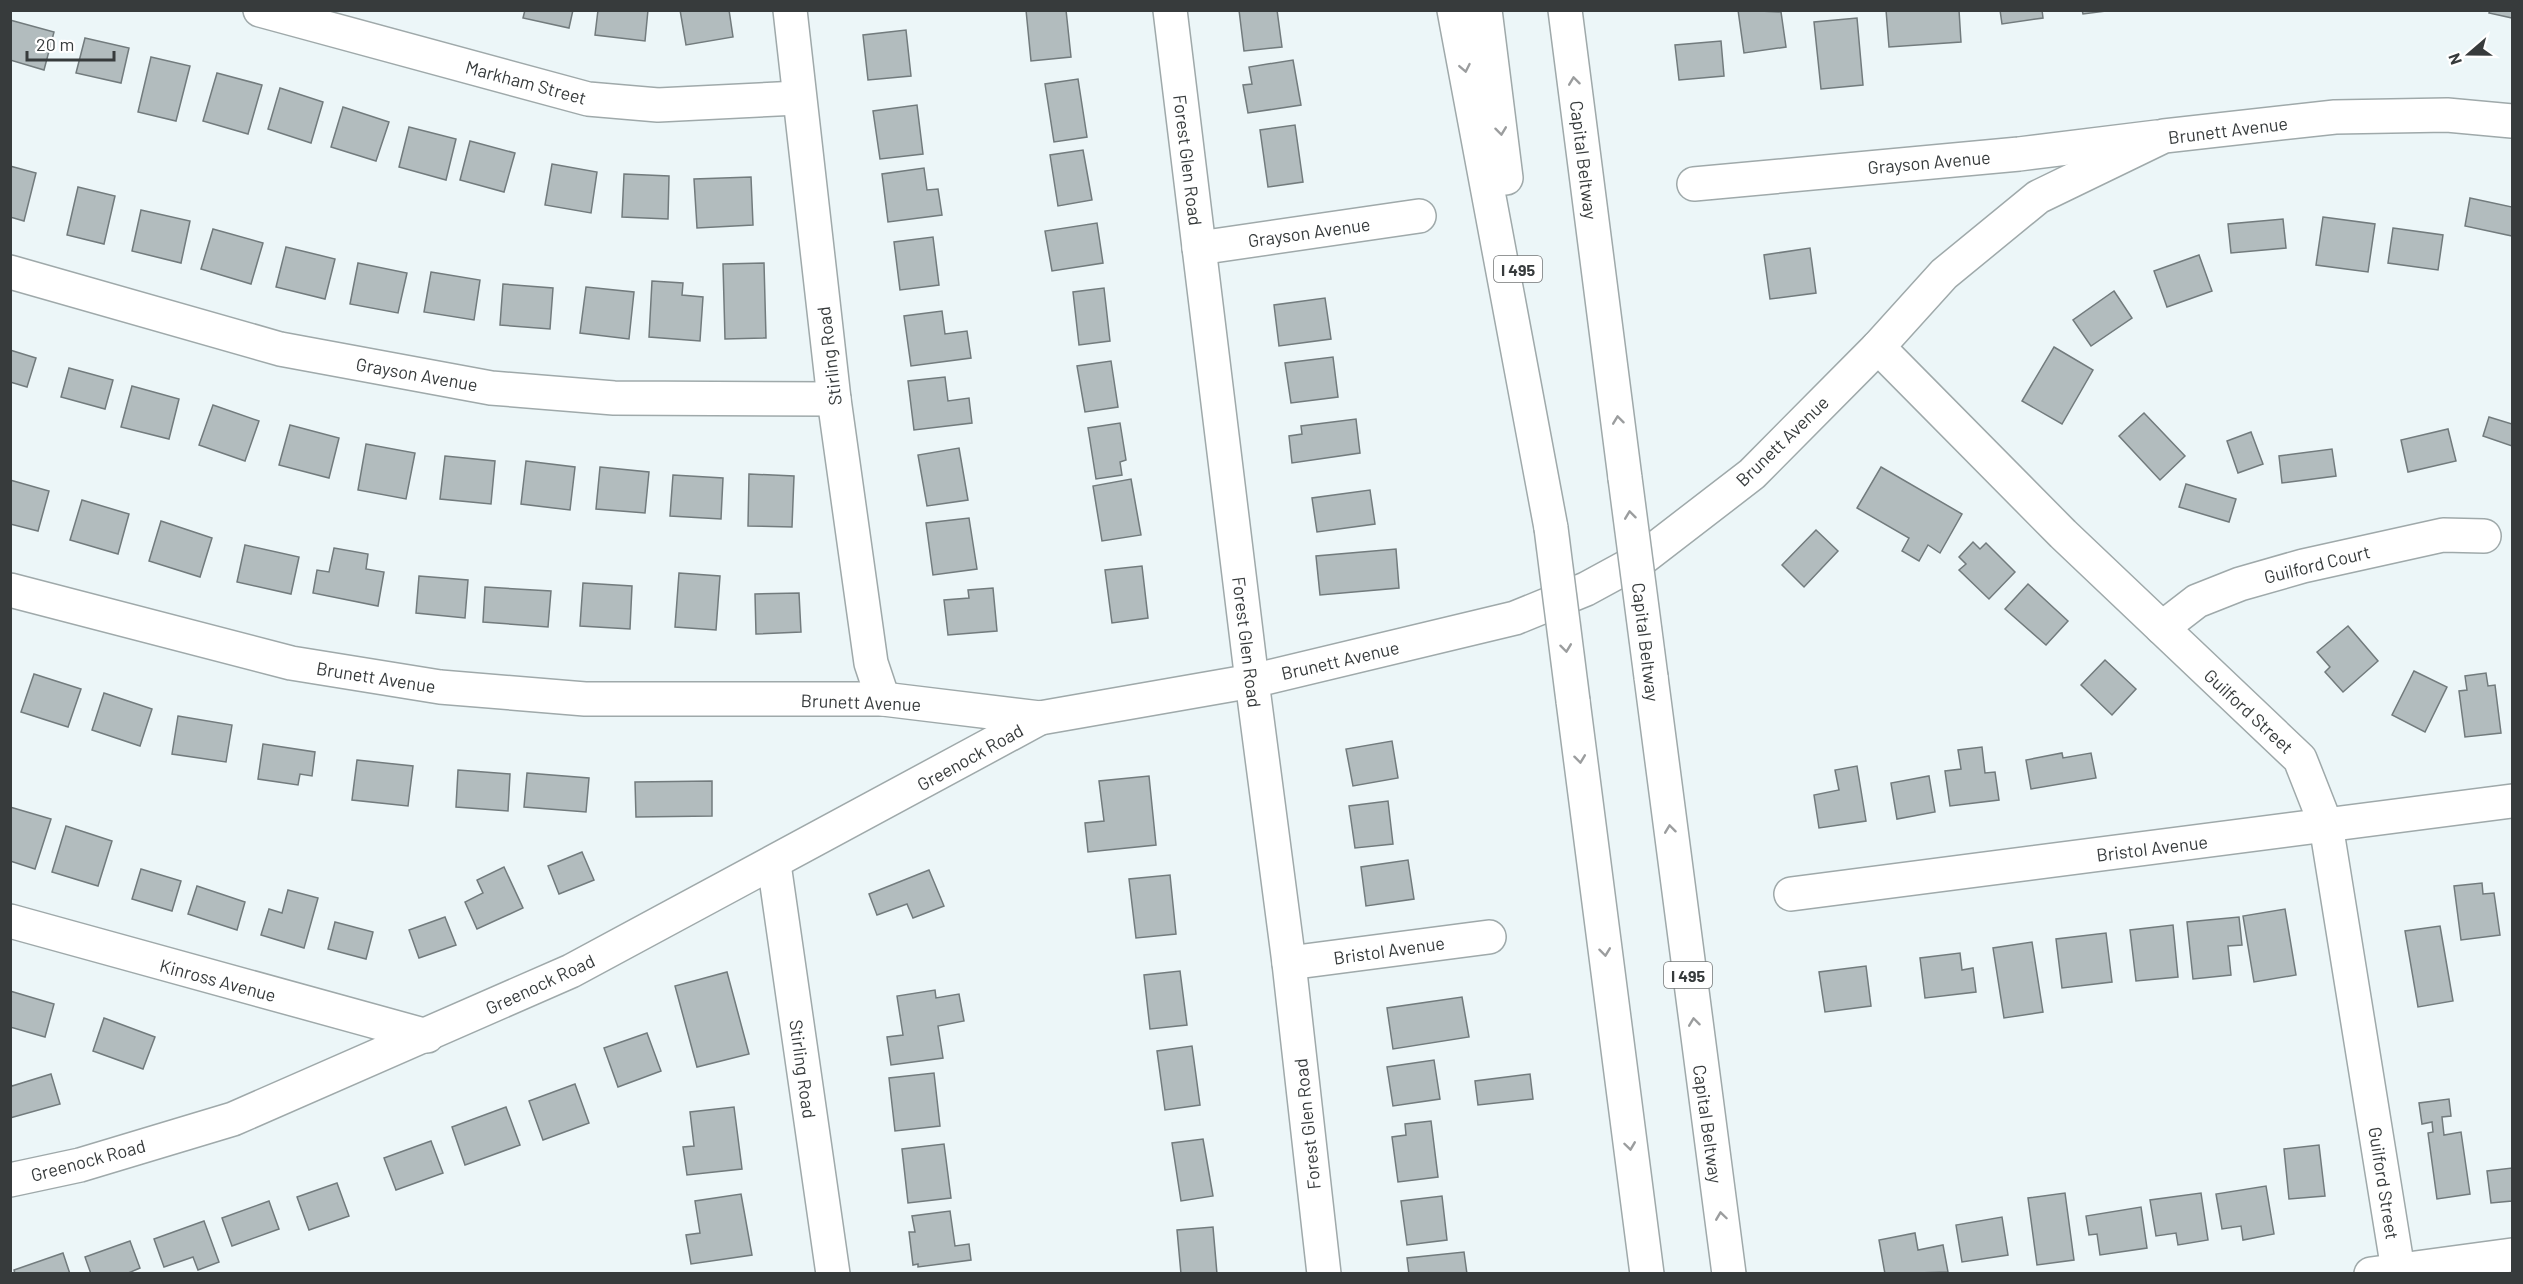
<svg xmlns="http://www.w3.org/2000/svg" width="2523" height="1284" viewBox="0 0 2523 1284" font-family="Barlow,sans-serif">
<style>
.building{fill:#b2bcbe;stroke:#727b7d;stroke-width:1.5}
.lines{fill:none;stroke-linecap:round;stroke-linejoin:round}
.minor-casing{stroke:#9fa9aa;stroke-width:36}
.tertiary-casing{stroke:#9fa9aa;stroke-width:36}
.motorway-casing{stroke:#9fa9aa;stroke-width:36}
.minor{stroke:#fff;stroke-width:33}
.tertiary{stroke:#fff;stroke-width:33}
.motorway{stroke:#fff;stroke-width:33}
.motorway-bridge-casing{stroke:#9fa9aa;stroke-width:36;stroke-linecap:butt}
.motorway-bridge{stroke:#fff;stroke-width:33}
.oneway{stroke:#9b9d9e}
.labels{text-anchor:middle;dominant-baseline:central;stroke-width:6;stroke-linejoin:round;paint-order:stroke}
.shield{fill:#fff;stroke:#737676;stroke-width:1.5}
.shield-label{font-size:16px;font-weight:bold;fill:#373b3c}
.street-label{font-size:18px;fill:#373b3c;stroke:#fff}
</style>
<rect width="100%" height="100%" fill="#ecf6f8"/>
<g class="building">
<path d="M525 10H573L569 28 523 18Z"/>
<path d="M598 10H648L645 41 595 35Z"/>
<path d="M680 10H729L733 37 686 45Z"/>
<path d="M1026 10H1066L1071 57 1031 61Z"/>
<path d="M1239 10H1277L1282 47 1244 51Z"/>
<path d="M1738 10 1781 12 1786 47 1744 53Z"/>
<path d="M1886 10H1959L1961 42 1889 47Z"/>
<path d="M2000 10H2042L2043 18 2002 24Z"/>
<path d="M2082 10H2114L2083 14Z"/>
<path d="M2490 10H2512V18L2489 13Z"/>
<path d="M1857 18 1863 85 1821 89 1814 22Z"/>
<path d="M10 20 54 32 44 70 10 60Z"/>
<path d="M906 30 911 76 868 80 863 35Z"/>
<path d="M85 38 129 48 121 83 76 73Z"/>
<path d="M1721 41 1724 76 1679 80 1675 45Z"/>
<path d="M151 57 190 66 176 121 138 112Z"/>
<path d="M1293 60 1301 105 1248 113 1243 85 1252 84 1249 67Z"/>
<path d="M217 73 262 85 248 134 203 121Z"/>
<path d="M1078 79 1087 137 1054 142 1045 84Z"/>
<path d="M280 88 323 102 311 143 268 129Z"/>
<path d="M917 105 923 154 880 159 873 111Z"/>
<path d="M343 107 389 122 376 161 331 147Z"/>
<path d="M1295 125 1303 182 1268 187 1260 130Z"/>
<path d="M409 127 456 139 446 180 399 167Z"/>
<path d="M470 141 515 153 504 192 460 180Z"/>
<path d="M1083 150 1092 200 1058 206 1050 155Z"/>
<path d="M552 164 597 172 591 213 545 205Z"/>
<path d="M10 166 36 173 24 221 10 217Z"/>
<path d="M924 168 927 190 938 189 942 215 888 222 882 174Z"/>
<path d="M624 174 669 176 668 219 622 217Z"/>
<path d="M751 177 753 225 697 228 694 179Z"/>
<path d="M78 187 115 196 104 244 67 235Z"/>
<path d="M2470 198 2512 207V236L2465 226Z"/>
<path d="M141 210 190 221 181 263 132 251Z"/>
<path d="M2323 217 2375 224 2368 272 2316 265Z"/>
<path d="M2283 219 2286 248 2231 253 2228 224Z"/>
<path d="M1097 223 1103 263 1052 271 1045 231Z"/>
<path d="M2393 228 2443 235 2438 270 2388 263Z"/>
<path d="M213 229 263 243 251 284 201 269Z"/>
<path d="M933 237 939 285 900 290 894 242Z"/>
<path d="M286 247 335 259 325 299 276 287Z"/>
<path d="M1810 248 1816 293 1770 299 1764 255Z"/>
<path d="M2199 255 2212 291 2167 307 2154 271Z"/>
<path d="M358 263 407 273 398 313 350 304Z"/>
<path d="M764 263 766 338 725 339 723 264Z"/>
<path d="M431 272 480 280 474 320 424 312Z"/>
<path d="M652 281 683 283 682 295 703 297 700 341 649 337Z"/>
<path d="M503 284 553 288 550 329 500 325Z"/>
<path d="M586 287 634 292 629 339 580 333Z"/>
<path d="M1104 288 1110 341 1079 345 1073 292Z"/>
<path d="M2114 291 2132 318 2091 346 2073 320Z"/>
<path d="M1325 298 1331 339 1279 346 1274 305Z"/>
<path d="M942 311 945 334 967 331 971 358 911 366 904 316Z"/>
<path d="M2054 347 2093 370 2062 424 2022 401Z"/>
<path d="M10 350 36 358 27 387 10 382Z"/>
<path d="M1333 357 1338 397 1291 403 1285 363Z"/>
<path d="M1111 361 1118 407 1085 412 1077 366Z"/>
<path d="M69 368 113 380 105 409 61 397Z"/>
<path d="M945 377 948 401 969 398 972 423 914 430 908 381Z"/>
<path d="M132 386 179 399 169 439 121 427Z"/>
<path d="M213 405 259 421 245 461 199 445Z"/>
<path d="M2144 413 2185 456 2160 480 2119 436Z"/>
<path d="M2489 417 2512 424V446L2483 436Z"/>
<path d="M1356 419 1360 453 1292 463 1289 436 1302 434 1301 426Z"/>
<path d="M1120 423 1126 460 1120 462 1122 475 1096 479 1088 428Z"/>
<path d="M290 425 339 438 329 478 279 465Z"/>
<path d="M2448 429 2456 461 2408 472 2401 440Z"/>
<path d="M2251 432 2263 464 2238 473 2227 441Z"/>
<path d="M366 444 415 453 406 499 358 490Z"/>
<path d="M959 448 968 500 927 506 918 455Z"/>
<path d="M2332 449 2336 476 2282 483 2279 456Z"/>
<path d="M445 456 495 461 491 504 440 499Z"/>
<path d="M526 461 575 467 570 510 521 504Z"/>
<path d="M600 467 649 472 645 513 596 509Z"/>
<path d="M1881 467 1962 514 1940 553 1928 545 1919 561 1902 551 1909 538 1857 508Z"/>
<path d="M749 474 794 476 792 527 748 526Z"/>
<path d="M673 475 723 478 721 519 670 516Z"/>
<path d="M1131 479 1141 535 1102 541 1093 486Z"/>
<path d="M10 480 49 491 38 531 10 524Z"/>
<path d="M2186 484 2236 499 2229 522 2179 507Z"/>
<path d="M1370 490 1375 524 1317 532 1312 498Z"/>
<path d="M82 500 129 514 118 554 70 540Z"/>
<path d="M969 518 977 569 933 575 926 523Z"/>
<path d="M161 521 212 538 200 577 149 561Z"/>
<path d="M1816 530 1838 551 1804 587 1782 565Z"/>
<path d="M1973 542 1980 549 1986 543 2015 572 1989 599 1959 570 1966 564 1959 557Z"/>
<path d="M245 545 299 557 291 594 237 582Z"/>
<path d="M334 548 368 554 366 569 384 572 378 606 313 593 317 570 329 572Z"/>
<path d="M1396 549 1399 588 1320 595 1316 556Z"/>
<path d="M1142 566 1148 618 1112 623 1105 570Z"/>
<path d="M679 573 720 576 716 630 675 627Z"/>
<path d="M419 576 468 580 465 618 416 613Z"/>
<path d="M583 583 632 586 630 629 580 626Z"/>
<path d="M2028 584 2068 621 2046 645 2005 609Z"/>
<path d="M485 587 551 591 548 627 483 622Z"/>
<path d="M993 588 997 631 948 635 944 600 969 598 968 590Z"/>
<path d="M799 593 801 632 756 634 755 594Z"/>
<path d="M2348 626 2378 661 2343 692 2325 672 2330 667 2317 652Z"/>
<path d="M2105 660 2136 689 2112 715 2081 685Z"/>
<path d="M2414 671 2447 687 2425 732 2392 715Z"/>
<path d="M2486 673 2488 686 2495 685 2501 733 2465 737 2459 691 2467 690 2465 676Z"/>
<path d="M34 674 81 689 68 727 21 712Z"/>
<path d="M104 693 152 709 140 746 92 730Z"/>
<path d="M178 716 232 725 226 762 172 754Z"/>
<path d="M1392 741 1398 778 1353 786 1346 749Z"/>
<path d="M263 744 315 752 312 776 300 774 298 785 258 779Z"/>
<path d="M1982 747 1985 773 1995 772 1999 800 1950 806 1945 771 1961 769 1958 750Z"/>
<path d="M2062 753 2063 758 2091 753 2096 778 2031 789 2026 760Z"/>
<path d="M357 760 413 766 408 806 352 800Z"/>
<path d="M1857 766 1866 821 1819 828 1814 795 1839 790 1835 770Z"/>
<path d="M458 770 510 774 508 811 456 807Z"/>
<path d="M527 773 589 778 586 812 524 807Z"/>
<path d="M1149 776 1156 845 1088 852 1085 823 1104 821 1099 781Z"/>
<path d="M1929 776 1935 812 1897 819 1891 783Z"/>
<path d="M712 781V816L636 817 635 782Z"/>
<path d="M1388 801 1393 844 1355 848 1349 806Z"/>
<path d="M10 807 51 819 35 869 10 861Z"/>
<path d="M66 826 112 841 98 886 52 872Z"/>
<path d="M582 852 594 880 559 894 548 866Z"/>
<path d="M1408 860 1414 899 1366 906 1361 867Z"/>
<path d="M504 867 523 908 477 929 465 902 483 893 477 880Z"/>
<path d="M141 869 181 881 172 911 132 899Z"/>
<path d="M929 870 944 906 913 918 907 904 877 915 869 894Z"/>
<path d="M1170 875 1176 934 1136 938 1129 879Z"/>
<path d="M2482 883 2483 894 2494 893 2500 935 2461 940 2454 886Z"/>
<path d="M197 886 245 902 237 930 188 914Z"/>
<path d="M288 890 318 898 304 948 261 935 269 909 282 913Z"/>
<path d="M2285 909 2296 975 2254 982 2243 916Z"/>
<path d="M445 917 456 945 419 958 409 930Z"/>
<path d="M2239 917 2242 945 2228 946 2231 975 2193 979 2187 922Z"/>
<path d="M335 922 373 932 366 959 328 949Z"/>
<path d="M2173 925 2178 977 2136 981 2130 930Z"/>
<path d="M2440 926 2453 1001 2418 1007 2405 931Z"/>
<path d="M2106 933 2112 982 2062 988 2056 939Z"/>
<path d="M2032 942 2043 1012 2004 1018 1993 948Z"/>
<path d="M1960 953 1962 970 1973 968 1976 992 1925 998 1920 958Z"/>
<path d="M1866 966 1871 1006 1825 1012 1819 972Z"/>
<path d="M1180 971 1187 1025 1150 1029 1144 975Z"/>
<path d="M727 972 749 1054 697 1067 675 986Z"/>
<path d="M935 990 936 998 959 994 964 1021 938 1026 943 1058 891 1065 887 1037 903 1035 897 996Z"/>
<path d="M10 991 54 1004 45 1037 10 1027Z"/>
<path d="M1462 997 1469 1037 1393 1049 1387 1008Z"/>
<path d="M104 1018 155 1037 143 1069 93 1051Z"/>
<path d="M647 1033 661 1071 618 1087 604 1048Z"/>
<path d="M1192 1046 1200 1105 1165 1110 1157 1051Z"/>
<path d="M1434 1060 1440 1099 1393 1106 1387 1067Z"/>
<path d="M934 1073 940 1126 895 1131 889 1078Z"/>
<path d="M51 1074 60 1104 10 1118V1082L12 1086Z"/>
<path d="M1530 1074 1533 1099 1478 1105 1475 1081Z"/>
<path d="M575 1084 589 1123 543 1140 529 1101Z"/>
<path d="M2449 1099 2451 1116 2442 1117 2444 1135 2461 1132 2470 1194 2437 1199 2428 1133 2433 1132 2432 1122 2422 1124 2419 1103Z"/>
<path d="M506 1107 520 1145 465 1165 452 1127Z"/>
<path d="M734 1107 742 1169 687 1175 683 1147 694 1146 690 1112Z"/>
<path d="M1431 1121 1438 1177 1398 1182 1392 1137 1406 1135 1405 1124Z"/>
<path d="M1203 1139 1213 1196 1181 1201 1172 1143Z"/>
<path d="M431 1141 443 1173 396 1190 384 1158Z"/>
<path d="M944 1144 951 1198 908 1203 902 1149Z"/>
<path d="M2319 1145 2325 1196 2289 1199 2284 1149Z"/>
<path d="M2512 1168V1201L2491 1203 2487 1171Z"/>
<path d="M337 1183 349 1216 309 1230 297 1197Z"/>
<path d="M2266 1186 2274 1234 2243 1240 2241 1226 2222 1229 2216 1194Z"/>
<path d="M2065 1193 2074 1260 2037 1265 2028 1198Z"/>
<path d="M2201 1193 2208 1240 2178 1245 2176 1233 2156 1236 2150 1200Z"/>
<path d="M741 1194 752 1255 691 1264 686 1235 700 1233 695 1201Z"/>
<path d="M1442 1196 1447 1240 1407 1245 1401 1201Z"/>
<path d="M269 1201 279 1229 232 1246 222 1218Z"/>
<path d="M2141 1207 2147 1248 2100 1255 2097 1234 2089 1235 2086 1216Z"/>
<path d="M950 1211 955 1246 969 1244 971 1260 918 1267V1264L913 1265 909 1232H915L912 1216Z"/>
<path d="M2002 1217 2008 1255 1962 1262 1956 1225Z"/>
<path d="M204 1221 219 1262 198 1270 193 1257 164 1267 154 1239Z"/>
<path d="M1213 1227 1217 1274H1181L1177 1230Z"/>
<path d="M1915 1233 1918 1250 1943 1245 1948 1272 1885 1274 1879 1240Z"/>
<path d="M130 1241 140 1268 126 1274H91L85 1257Z"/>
<path d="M1464 1252 1467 1274H1409L1407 1258Z"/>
<path d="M63 1253 70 1274H15L14 1270Z"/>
</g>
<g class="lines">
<defs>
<g id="minor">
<path d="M260 10 588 99 658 105 798 98"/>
<path d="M790 10 834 399 871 663 883 699"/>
<path d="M1170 10 1252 681"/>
<path d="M1694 184 2019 154 2157 137"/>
<path d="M1199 248 1419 216"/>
<path d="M10 272 280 349 491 388 614 398 834 399"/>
<path d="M1878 347 2063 534 2300 759 2326 825 2398 1270"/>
<path d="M2162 628 2197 601 2240 584 2303 566 2443 535 2484 536"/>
<path d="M774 864 833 1274"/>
<path d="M1791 894 2512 801"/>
<path d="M10 921 427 1036"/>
<path d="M1289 963 1489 937"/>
<path d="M10 1180 80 1165 233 1119 571 971 1040 718"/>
<path d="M2371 1274 2512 1255"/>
</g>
<g id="tertiary">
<path d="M10 590 291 663 440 687 585 699H883L1040 718 1252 681 1515 618 1586 589 1643 558 1752 474 1878 347 1944 274 2038 197 2164 136 2335 117 2447 115 2512 121"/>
<path d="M1252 681 1289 963 1324 1274"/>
</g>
<g id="motorway">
<path d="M1454 10 1551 528"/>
<path d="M1485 10 1506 178"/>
<path d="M1565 10 1625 478"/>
<path d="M1651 677 1729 1274"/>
<path d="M1573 701 1647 1274"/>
</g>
</defs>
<use href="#minor" class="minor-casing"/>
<use href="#tertiary" class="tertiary-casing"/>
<use href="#motorway" class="motorway-casing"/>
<use href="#minor" class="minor"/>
<use href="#tertiary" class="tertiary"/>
<use href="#motorway" class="motorway"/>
<defs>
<g id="motorway-bridge">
<path d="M1625 478 1651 677"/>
<path d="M1551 528 1573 701"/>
</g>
</defs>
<use href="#motorway-bridge" class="motorway-bridge-casing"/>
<use href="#motorway-bridge" class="motorway-bridge"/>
</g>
<defs><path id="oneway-chevron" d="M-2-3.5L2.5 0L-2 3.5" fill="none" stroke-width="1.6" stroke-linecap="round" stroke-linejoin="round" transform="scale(1.5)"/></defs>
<g class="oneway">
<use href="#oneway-chevron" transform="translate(1465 68) rotate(79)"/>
<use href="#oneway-chevron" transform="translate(1574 81) rotate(-97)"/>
<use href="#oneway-chevron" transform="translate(1501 131) rotate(83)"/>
<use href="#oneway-chevron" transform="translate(1618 420) rotate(-97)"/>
<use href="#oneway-chevron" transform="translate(1630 515) rotate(-97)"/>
<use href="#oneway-chevron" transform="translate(1566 648) rotate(83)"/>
<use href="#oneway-chevron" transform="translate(1580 759) rotate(83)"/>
<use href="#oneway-chevron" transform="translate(1670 829) rotate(-97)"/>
<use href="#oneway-chevron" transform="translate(1605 952) rotate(83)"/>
<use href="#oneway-chevron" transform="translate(1694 1022) rotate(-97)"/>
<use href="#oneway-chevron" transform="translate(1630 1146) rotate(82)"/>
<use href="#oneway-chevron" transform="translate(1721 1216) rotate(-98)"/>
</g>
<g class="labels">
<g class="shield">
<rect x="1494" y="256" width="48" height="26" rx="4.5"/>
<rect x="1664" y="962" width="48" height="26" rx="4.5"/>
</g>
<g class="shield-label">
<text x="1518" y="269">I 495</text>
<text x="1688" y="975">I 495</text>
</g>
<g class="street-label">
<text transform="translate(526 82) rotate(15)">Markham Street</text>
<text transform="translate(2228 130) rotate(-7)">Brunett Avenue</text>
<text transform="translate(1188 160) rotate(83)">Forest Glen Road</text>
<text transform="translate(1584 160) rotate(83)">Capital Beltway</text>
<text transform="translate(1929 162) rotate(-5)">Grayson Avenue</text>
<text transform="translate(1309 232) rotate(-8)">Grayson Avenue</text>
<text transform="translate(829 356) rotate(-97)">Stirling Road</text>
<text transform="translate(417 374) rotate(10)">Grayson Avenue</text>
<text transform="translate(1782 441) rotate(-44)">Brunett Avenue</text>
<text transform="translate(2317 564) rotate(-14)">Guilford Court</text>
<text transform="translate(1247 642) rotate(83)">Forest Glen Road</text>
<text transform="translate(1646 642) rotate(83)">Capital Beltway</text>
<text transform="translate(1340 660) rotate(-13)">Brunett Avenue</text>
<text transform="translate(376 677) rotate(9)">Brunett Avenue</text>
<text transform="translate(861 702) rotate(2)">Brunett Avenue</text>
<text transform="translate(2249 711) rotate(43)">Guilford Street</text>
<text transform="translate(970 757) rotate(-29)">Greenock Road</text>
<text transform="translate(2152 848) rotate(-7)">Bristol Avenue</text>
<text transform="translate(1389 950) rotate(-8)">Bristol Avenue</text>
<text transform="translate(218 980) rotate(15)">Kinross Avenue</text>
<text transform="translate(540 984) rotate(-25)">Greenock Road</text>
<text transform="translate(803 1069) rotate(82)">Stirling Road</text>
<text transform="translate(1307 1124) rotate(-96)">Forest Glen Road</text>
<text transform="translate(1708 1124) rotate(82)">Capital Beltway</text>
<text transform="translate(88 1160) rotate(-15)">Greenock Road</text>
<text transform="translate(2384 1183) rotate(81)">Guilford Street</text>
</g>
</g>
<rect width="2523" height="1284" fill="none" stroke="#373b3c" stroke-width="24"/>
<g transform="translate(2469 54) rotate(250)" stroke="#ffffff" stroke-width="4.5" paint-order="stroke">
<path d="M0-4.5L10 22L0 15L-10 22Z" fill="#373b3c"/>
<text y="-9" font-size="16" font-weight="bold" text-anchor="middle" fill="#373b3c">N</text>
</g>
<path d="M27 51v9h87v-9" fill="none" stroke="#373b3c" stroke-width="3"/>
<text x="36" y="51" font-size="18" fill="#373b3c" stroke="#ffffff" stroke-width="4.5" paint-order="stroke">20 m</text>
</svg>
